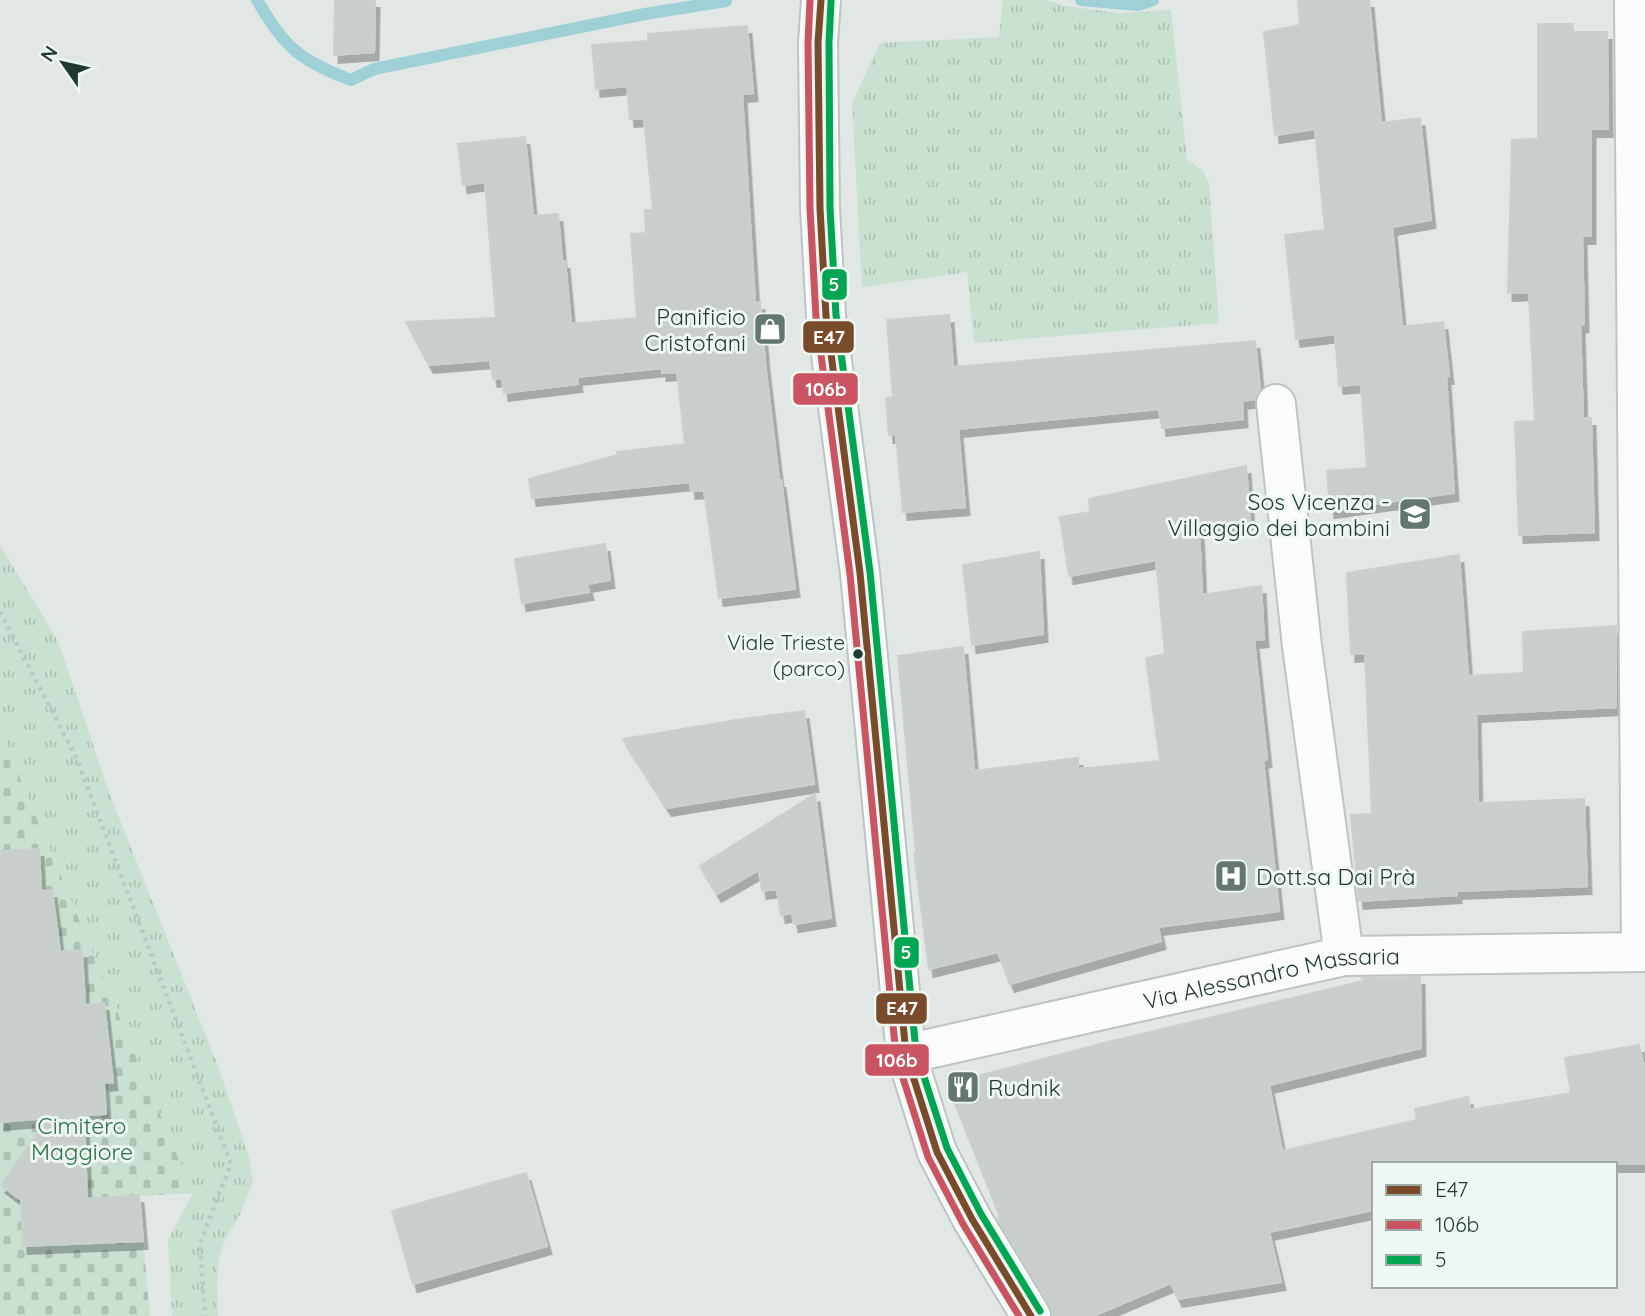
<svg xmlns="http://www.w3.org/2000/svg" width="1645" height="1316" viewBox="0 0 1645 1316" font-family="Quicksand,sans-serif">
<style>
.grass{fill:url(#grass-tufts)}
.cemetery{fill:url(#cemetery-stones)}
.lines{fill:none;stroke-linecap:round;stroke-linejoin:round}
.stream{stroke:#9fd0d7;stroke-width:12}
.building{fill:#c8cecb;stroke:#c9d0cd;stroke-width:2;filter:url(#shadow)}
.minor-casing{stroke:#bec4c1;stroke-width:42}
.secondary-casing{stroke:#bdc5c1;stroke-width:42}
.path{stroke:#bfc7c5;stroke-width:4.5;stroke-dasharray:3.5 5;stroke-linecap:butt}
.minor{stroke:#fafbfb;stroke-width:38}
.secondary{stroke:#fafbfb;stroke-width:38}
.bus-1-casing{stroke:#eef7f2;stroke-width:12}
.bus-2-casing{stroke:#eef7f2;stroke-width:12}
.bus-3-casing{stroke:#eef7f2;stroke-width:12}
.bus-1{stroke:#7a4b2a;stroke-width:7}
.bus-2{stroke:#ca5462;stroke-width:7}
.bus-3{stroke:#00a651;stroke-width:7}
.bus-dot{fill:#1f3a32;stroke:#eef7f2;stroke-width:2.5}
.labels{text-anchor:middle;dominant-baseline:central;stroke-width:6;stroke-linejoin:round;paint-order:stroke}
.bus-label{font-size:21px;fill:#1f3a32;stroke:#eef7f2;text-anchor:end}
.poi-label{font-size:23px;fill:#1f3a32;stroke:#eef7f2;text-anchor:end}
.street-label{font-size:23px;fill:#1f3a32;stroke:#eef7f2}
.park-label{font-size:23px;fill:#287143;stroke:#eef7f2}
.line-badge{stroke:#eef7f2;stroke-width:2.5}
.badge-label{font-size:19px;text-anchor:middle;font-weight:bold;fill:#fff}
</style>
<defs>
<pattern id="grass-tufts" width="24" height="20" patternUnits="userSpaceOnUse" patternTransform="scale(1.75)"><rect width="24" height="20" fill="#c9e1d0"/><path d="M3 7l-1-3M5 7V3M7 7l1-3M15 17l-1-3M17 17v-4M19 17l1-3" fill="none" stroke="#acc2b3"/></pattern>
<pattern id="cemetery-stones" width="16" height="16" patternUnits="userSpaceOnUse" patternTransform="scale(1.75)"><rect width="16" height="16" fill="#c9e1d0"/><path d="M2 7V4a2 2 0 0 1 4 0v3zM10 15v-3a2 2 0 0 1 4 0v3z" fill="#acc2b3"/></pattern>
<filter id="shadow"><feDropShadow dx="4.5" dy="8" stdDeviation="0" flood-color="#0004"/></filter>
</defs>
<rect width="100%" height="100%" fill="#e1e7e4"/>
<g class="grass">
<path d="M1003 0H1047L1065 6 1119 13 1171 10 1187 159 1203 171 1209 183 1219 323 974 343 967 272 862 287 852 103 880 43 999 37Z"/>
<path d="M0 545 58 641 110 795 218 1066 249 1157 253 1182 240 1215 225 1239 219 1259 217 1284 218 1316H172L168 1240 193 1193 0 730Z"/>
</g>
<path class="cemetery" d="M0 730 193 1193 139 1196 150 1316H0Z"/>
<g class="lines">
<g class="stream">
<path d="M257 0C285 47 298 60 351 80L374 69 645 14 726 1"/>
<path d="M1081 0 1138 5 1153 0"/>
</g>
</g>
<g class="building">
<path d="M335 0H375L374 52 334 55Z"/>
<path d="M1298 0H1369L1381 123 1420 118 1431 220 1392 227 1402 327 1443 322 1449 376H1446L1454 493 1330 510 1327 471 1367 468 1361 384 1339 386 1335 334 1296 339 1285 235 1325 230 1315 129 1275 135 1264 32 1300 25Z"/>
<path d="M1538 24H1573V32H1607L1608 129H1591V236H1582L1584 324 1580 325 1583 418H1591L1594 532 1519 535 1515 422 1535 421 1529 292 1508 293 1512 140 1538 139Z"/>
<path d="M747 26 753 93 742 94 755 303 760 302 765 363 779 480H781L795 589 719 598 704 490 691 491 690 482 532 498 529 479 618 455 617 452 685 444 677 372 662 373V368L577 377 578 384 504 393 502 378 493 379 490 360 429 365 406 322 496 318 485 182 463 185 458 144 525 137 533 216 558 214 562 261H565L571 324 637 318 631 234 646 233 645 210H653L644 118 630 119 627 86 596 89 592 45 648 41V34Z"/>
<path d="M949 315 953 367 1255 341 1260 390 1255 399 1242 401 1243 419 1162 428 1159 409 958 429 965 507 903 512 896 434 889 435 886 398 893 397 887 320Z"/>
<path d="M1246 466 1250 521 1199 528 1202 595 1261 586 1264 639 1254 640 1267 759 1263 760 1279 911 1158 927 1161 941 1010 984 998 952 929 969 914 853H916L898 656 963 647 974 771 1078 758V769L1160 761 1146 658 1165 654 1156 560 1069 576 1060 517 1090 512 1089 499Z"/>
<path d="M605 544 610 580 587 584 589 592 522 603 515 559Z"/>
<path d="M1039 552 1043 634 972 645 963 565Z"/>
<path d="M1459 555 1468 676 1524 673 1523 632 1616 626V707L1476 714 1478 803 1584 799 1587 886 1457 891V895L1359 901 1351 815 1372 814 1365 653 1351 654 1347 573Z"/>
<path d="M804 711 814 784 667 808 623 739 736 720Z"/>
<path d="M815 794 831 918 794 924 792 913 781 915 777 889 762 891 759 870 717 894 700 866Z"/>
<path d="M39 849 41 891 52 890 60 952 82 950 85 1005 104 1003 113 1082 104 1083 106 1114 84 1115 87 1199 139 1195 143 1241 23 1246 21 1200 1 1185 49 1118 0 1122V851Z"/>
<path d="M1420 977 1421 1048 1269 1085 1282 1151 1417 1120 1415 1109 1468 1097 1470 1110 1571 1093 1565 1058 1639 1045 1645 1071V1164H1374V1210L1269 1232 1281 1282 1178 1299 1171 1283 1093 1316H1053L1050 1305 1000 1223 998 1218 1000 1217 947 1084 1108 1042 1363 981 1362 978Z"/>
<path d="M526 1173 547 1246 413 1284 392 1211Z"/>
</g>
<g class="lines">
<defs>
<g id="minor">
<path d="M1634 0 1641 952"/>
<path d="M1276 404 1302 646 1344 956"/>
<path id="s1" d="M906 1054 1344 956 1645 952"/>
</g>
<path id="secondary" d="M821 0 818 43 820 208 826 316 860 573 906 1054 937 1152 972 1219 1031 1316"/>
</defs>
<use href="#minor" class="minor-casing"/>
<use href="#secondary" class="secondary-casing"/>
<path class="path" d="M0 612 76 757 231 1164 200 1243 205 1316"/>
<use href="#minor" class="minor"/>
<use href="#secondary" class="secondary"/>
<defs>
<path id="bus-1" d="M821 0 818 43 820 208 826 316 860 573 906 1054 937 1152 972 1219 1031 1316"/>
<path id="bus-2" d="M810 0 808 43 810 208 816 317 850 574 896 1056 928 1157 963 1224 1019 1316"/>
<path id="bus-3" d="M831 1 829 43 830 208 836 315 870 572 916 1052 947 1148 981 1214 1040 1311"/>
</defs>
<use href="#bus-1" class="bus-1-casing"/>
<use href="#bus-2" class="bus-2-casing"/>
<use href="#bus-3" class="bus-3-casing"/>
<use href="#bus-1" class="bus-1"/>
<use href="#bus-2" class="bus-2"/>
<use href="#bus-3" class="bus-3"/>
</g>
<defs>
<symbol id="shop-square" viewBox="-11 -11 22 22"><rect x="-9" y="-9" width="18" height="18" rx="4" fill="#637770" stroke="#eef7f2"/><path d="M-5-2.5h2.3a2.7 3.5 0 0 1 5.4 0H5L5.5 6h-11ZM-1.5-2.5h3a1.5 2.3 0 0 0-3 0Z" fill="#fff"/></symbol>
<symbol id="school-square" viewBox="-11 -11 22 22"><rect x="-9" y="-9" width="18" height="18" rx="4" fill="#637770" stroke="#eef7f2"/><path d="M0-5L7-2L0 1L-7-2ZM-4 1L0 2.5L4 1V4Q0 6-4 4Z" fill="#fff"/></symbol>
<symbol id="hospital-square" viewBox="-11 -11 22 22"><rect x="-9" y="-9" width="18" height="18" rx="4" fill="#637770" stroke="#eef7f2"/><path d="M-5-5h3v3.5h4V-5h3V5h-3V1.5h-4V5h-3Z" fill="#fff"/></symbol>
<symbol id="restaurant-square" viewBox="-11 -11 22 22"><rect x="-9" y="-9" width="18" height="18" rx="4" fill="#637770" stroke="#eef7f2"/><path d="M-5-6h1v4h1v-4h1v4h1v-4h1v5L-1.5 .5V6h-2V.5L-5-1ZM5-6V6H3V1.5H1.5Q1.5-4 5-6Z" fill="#fff"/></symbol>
</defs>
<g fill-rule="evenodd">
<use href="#shop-square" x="751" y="310" width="38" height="38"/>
<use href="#school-square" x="1396" y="495" width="38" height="38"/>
<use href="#hospital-square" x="1212" y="857" width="38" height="38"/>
<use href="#restaurant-square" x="944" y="1068" width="38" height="38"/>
</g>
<circle class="bus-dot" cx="858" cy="654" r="6"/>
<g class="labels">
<g class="bus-label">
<text x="845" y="642">Viale Trieste<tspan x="845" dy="26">(parco)</tspan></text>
</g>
<g class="poi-label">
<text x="746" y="316">Panificio<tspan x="746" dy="26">Cristofani</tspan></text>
<text x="1390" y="501">Sos Vicenza -<tspan x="1390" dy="26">Villaggio dei bambini</tspan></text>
<text x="1256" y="876" text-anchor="start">Dott.sa Dai Prà</text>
<text x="988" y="1087" text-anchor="start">Rudnik</text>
</g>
<g class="street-label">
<text stroke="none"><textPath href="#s1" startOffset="374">Via Alessandro Massaria</textPath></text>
</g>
<g class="park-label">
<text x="82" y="1125">Cimitero<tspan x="82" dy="26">Maggiore</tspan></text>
</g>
</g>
<g class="line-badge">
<rect x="821" y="268" width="27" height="33" rx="7" fill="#00a651"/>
<rect x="802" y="320" width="53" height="34" rx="7" fill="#7a4b2a"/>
<rect x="792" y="372" width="67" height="34" rx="7" fill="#ca5462"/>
<rect x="893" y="936" width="27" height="33" rx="7" fill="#00a651"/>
<rect x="875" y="992" width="53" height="33" rx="7" fill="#7a4b2a"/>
<rect x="864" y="1043" width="66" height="34" rx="7" fill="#ca5462"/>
</g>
<g class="badge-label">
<text x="834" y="291">5</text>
<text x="829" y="344">E47</text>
<text x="826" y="396">106b</text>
<text x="906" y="959">5</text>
<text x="902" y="1015">E47</text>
<text x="897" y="1067">106b</text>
</g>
<rect x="1372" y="1162" width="245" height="126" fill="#eef7f2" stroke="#9baba5" stroke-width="2"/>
<rect x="1386" y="1185" width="35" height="10" fill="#7a4b2a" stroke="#9baba5" stroke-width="2"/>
<text x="1435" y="1197" font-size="21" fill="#1f3a32">E47</text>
<rect x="1386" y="1220" width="35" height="10" fill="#ca5462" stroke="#9baba5" stroke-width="2"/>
<text x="1435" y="1232" font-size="21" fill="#1f3a32">106b</text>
<rect x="1386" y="1255" width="35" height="10" fill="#00a651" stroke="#9baba5" stroke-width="2"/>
<text x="1435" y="1267" font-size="21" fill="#1f3a32">5</text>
<g transform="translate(63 63) rotate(304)" stroke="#eef7f2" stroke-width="5" paint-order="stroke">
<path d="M0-5L12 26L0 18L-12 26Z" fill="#1f3a32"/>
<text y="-10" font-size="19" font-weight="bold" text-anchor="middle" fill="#1f3a32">N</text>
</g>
</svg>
